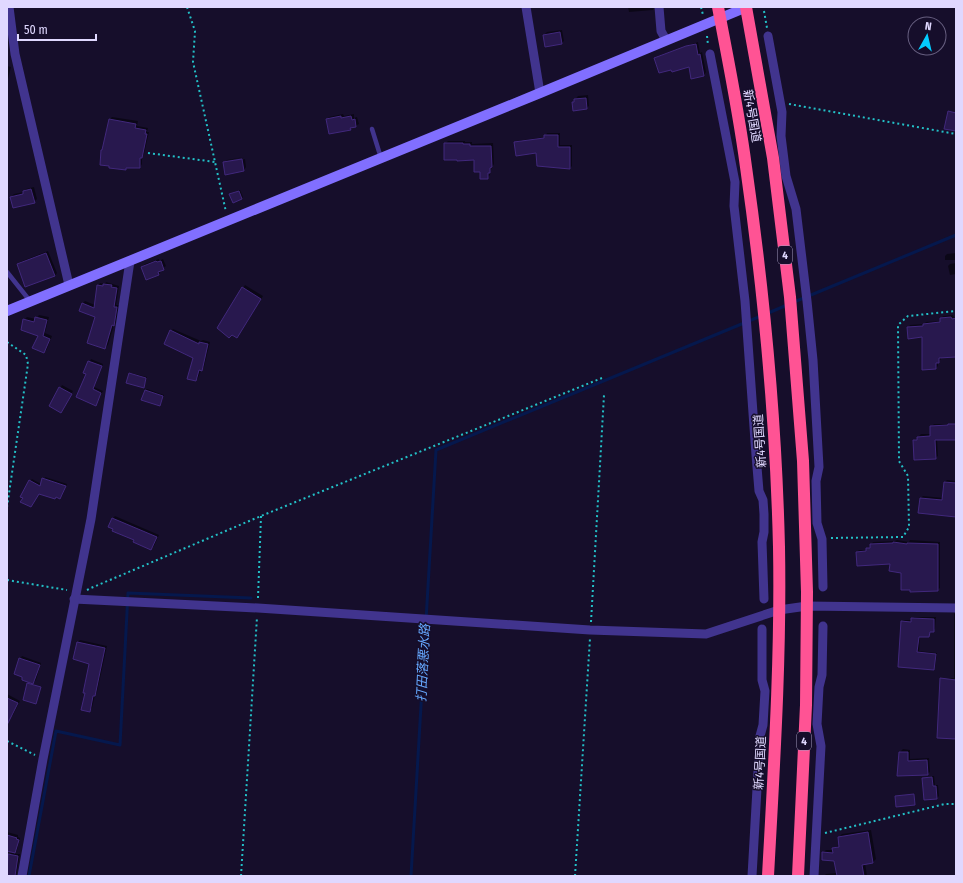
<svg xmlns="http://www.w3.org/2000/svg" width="963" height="883" viewBox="0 0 963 883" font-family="'Fira Sans Condensed','Noto Sans JP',sans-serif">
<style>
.shadow{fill:#0007}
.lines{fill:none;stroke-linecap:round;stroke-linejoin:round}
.stream{stroke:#05184d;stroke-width:3}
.building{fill:#28184e;stroke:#41287c}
.path{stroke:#23c0c7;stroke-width:2;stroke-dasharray:2 3;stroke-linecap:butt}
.lane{stroke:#41348e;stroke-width:4.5}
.street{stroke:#41348e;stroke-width:9}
.secondary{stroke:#816fff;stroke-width:10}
.highway{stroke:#ff5394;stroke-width:12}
.labels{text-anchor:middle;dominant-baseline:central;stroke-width:3;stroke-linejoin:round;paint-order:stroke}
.shield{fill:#160e2b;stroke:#a39bbf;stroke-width:1}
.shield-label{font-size:11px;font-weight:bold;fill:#e0d8ff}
.street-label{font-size:12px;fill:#e0d8ff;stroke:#160e2b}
.water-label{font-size:13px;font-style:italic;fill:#66a8ff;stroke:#160e2b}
</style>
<rect width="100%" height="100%" fill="#160e2b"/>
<g class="shadow">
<path d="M628 7H654L653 10 629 12Z"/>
<path d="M562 30 564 41 561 43 544 35 547 32Z"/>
<path d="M698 42 700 53 702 52 706 72 704 75 689 66 656 58 658 56Z"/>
<path d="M7 66 11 67 7 83Z"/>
<path d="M588 95 589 106 586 108 573 102 578 96Z"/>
<path d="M343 114 344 116 354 114V118L357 117 359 124 350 129 327 120 329 117Z"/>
<path d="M112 117 138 121 137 126 148 128 147 132H149L144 154 142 156V164L140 167 104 149 110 119Z"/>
<path d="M547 133H560V145H572V166L570 168 515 143 517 141 545 137Z"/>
<path d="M448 141H465V142H472V144L493 143 494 164 490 171V175L487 178 481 171 475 159 445 144Z"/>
<path d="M244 157 226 161 227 160Z"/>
<path d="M245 159 246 167 244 170 224 163 226 161V163Z"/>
<path d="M34 187 37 199 34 202 11 197 14 194 24 192 26 189Z"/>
<path d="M240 190 243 197 242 198 231 194Z"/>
<path d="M48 251 57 273 55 276 18 265 20 262Z"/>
<path d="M956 253V260H945V256L947 254Z"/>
<path d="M159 259V261L163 259 166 266 161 270V271L159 274 146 278 142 267 145 264Z"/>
<path d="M956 263V274L950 275 948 266 950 264Z"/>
<path d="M106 282 119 286 116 305H119L116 322 114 325 108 345 105 348 96 317 82 304 85 301 95 305 98 286 100 283 105 284Z"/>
<path d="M245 285 263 296 237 337 218 328Z"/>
<path d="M39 315 49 317 45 333 52 336 47 349 44 352 39 335 24 320 27 317 36 319Z"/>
<path d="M953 315 954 317H956V356L941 357V359L938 362V366L936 368 923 336 908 328 910 325 924 324 926 322 941 321V319L943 316Z"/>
<path d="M173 329 201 341 203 340 210 342 204 367 201 370 198 378 196 380 194 357 171 331Z"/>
<path d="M91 359 103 364 94 387 103 391 96 404 87 373 85 372Z"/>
<path d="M131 373 147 377 144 386 130 374Z"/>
<path d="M62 385 73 391 61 412 50 406Z"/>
<path d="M147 389 164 395 160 405 146 390Z"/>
<path d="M934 424H947L946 436 937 439 938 456 935 458 914 441 921 434H931V427Z"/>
<path d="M45 477 67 484 62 496 60 498 39 493 31 506 30 481 32 479 41 484Z"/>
<path d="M947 480 956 481V518L921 498 923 496 943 498 945 482Z"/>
<path d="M115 516 159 535 154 546 151 549 135 540 113 518Z"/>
<path d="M897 540 909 542 910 540 940 542V588L937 590 902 572 891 563 857 552 859 550H867L873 542 895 541Z"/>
<path d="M955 613H956V738L941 679 954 678V614Z"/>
<path d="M914 617H936L935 629 931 631 929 636H920L919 651 937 653 935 667 934 669 899 666 902 621 904 620H912Z"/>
<path d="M80 640 107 646 97 692 95 695 92 708 89 710 90 663 78 642Z"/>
<path d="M22 656 41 663 36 680 32 684 41 687 36 703 28 684 30 682 20 659Z"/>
<path d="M7 694 20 701 13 715 7 720Z"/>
<path d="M903 749 910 750V759L929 758 930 772 927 774 898 775 900 752Z"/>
<path d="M934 776 935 785H938L939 796 937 798 923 779 925 777Z"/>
<path d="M915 794V803L914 804 896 796Z"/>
<path d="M871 830 876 859 873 862 865 863 867 876H824L826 874 837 873 835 860 823 853 826 850H834L837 846 840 845 839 837 842 834Z"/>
<path d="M7 832 18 835V837L20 838 17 850 14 854H20L16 876H7L9 855 12 852 7 851Z"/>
</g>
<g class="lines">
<g class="stream">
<path d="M794 302 956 235"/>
<path d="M766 314 787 305"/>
<path d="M29 876 56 731 120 745 128 593 251 598"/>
<path d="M411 876 436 450 761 316"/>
</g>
</g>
<g class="building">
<path d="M560 32 562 44 545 47 543 35Z"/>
<path d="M696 44 698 55 700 54 704 76 691 79 689 67 672 72 671 70 659 73 654 58 686 46Z"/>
<path d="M586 98 587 109 573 111 572 102H574V99Z"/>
<path d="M948 111 956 113V131L944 129Z"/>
<path d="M341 116V118L351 116 352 120 355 119 356 127 350 128 351 130 329 134 326 119Z"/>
<path d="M109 119 136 124 135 128 146 130 145 134H147L142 158H140V168H126V170L109 168V166L100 165 101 150H102Z"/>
<path d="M544 135H558V147H570V169L537 166 536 153 516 156 514 142 544 138Z"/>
<path d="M444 143H463V144H470V146H491L492 167 490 168V173H488V179H480V172H474V160L457 161V160H444Z"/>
<path d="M242 159 244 171 225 175 223 162Z"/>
<path d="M31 189 35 203 13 208 10 197 23 194V191Z"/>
<path d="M239 191 242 199 233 203 229 194Z"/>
<path d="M46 253 55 276 25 287 17 264Z"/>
<path d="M156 261 157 262 161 261 164 270 158 272 159 275 146 280 141 267Z"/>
<path d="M103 284 112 285 111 287 117 288 114 307H117L114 326 112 325 105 349 87 343 95 317 79 311 82 303 94 308 97 285 103 286Z"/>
<path d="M242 287 261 299 237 338 232 335 229 338 217 328Z"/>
<path d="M35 317 47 320 43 336 50 339 44 353 32 348 38 336 21 330 23 319 34 322Z"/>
<path d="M951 317 952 319 956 318V357L939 358V363H936V369L922 370V337L908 339 907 327 923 326V324L940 322V318Z"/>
<path d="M170 330 199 344V342L208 344 202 371 199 370 196 381 187 379 193 358 164 344Z"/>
<path d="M88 361 102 366 93 389 101 393 96 406 76 397 86 374 83 373Z"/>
<path d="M129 373 146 378 144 388 126 383Z"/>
<path d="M59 387 72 394 61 413 49 406Z"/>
<path d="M145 390 163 396 160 406 141 400Z"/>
<path d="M948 424H956V440H935L936 459 914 460 913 440H917V437L930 436V426L948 425Z"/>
<path d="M42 478 66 486 60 499 56 497 55 499 39 494 31 507 20 502 23 498 20 497 29 480 40 486Z"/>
<path d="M944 482 956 483V517L918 513 920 498 942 500Z"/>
<path d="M112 518 157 537 151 550 133 542 134 540 112 531 113 529 108 527Z"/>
<path d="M893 542 907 544V543L938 544V591L910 592V590H901V573L889 571 890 564 857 566 856 552 866 551V548H870V544L893 543Z"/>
<path d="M911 618 934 619V632H930L929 637H919L917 652 936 654 934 670 898 667 901 621 911 622Z"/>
<path d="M77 642 105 648 95 696H93L90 712 81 710 85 693H83L89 664 73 659Z"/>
<path d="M19 658 40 665 33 684 22 680V677L14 674Z"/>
<path d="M940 678 956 680V739L937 738Z"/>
<path d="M27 683 41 687 36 704 23 700Z"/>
<path d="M7 698 18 703 7 725Z"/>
<path d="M899 752H908V761L927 760 928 775 897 776Z"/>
<path d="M932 777 933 786H936L937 799 924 800 922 778Z"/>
<path d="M914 794 915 805 896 807 895 796Z"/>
<path d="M868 832 873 863 862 865 864 876H837L834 861 822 860V852L833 853 832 848 839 847 838 837Z"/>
<path d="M7 835 17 838 16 839 19 840 15 853 7 851Z"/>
<path d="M8 854 18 856 15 876H7Z"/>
</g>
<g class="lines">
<g class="path">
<path d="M187 7 195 31 193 62 226 212"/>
<path d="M701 7 703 15"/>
<path d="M764 11 767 28"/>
<path d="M707 36 708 45"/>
<path d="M789 104 956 134"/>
<path d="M148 153 215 162"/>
<path d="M7 342 26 355 28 364 7 507"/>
<path d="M831 538 903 537 909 527 908 476 899 461 898 325 908 316 956 311"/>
<path d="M7 580 67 590"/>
<path d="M87 590 91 588 261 516 602 378"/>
<path d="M258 598 261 516"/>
<path d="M591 622 604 395"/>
<path d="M7 741 35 755"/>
<path d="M825 833 945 804H956"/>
<path d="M241 876 257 617"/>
<path d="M575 876 590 638"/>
</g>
<g class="lane">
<path d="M372 129 381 158"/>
<path d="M7 272 30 301"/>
</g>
<g class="street">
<path d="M9 7 15 54 69 285"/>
<path d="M526 7 540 93"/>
<path d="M659 7 661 31 666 40"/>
<path d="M768 36 782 112 781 136 786 176 796 209 807 301 813 360 819 467 816 481 817 523 822 539 823 587"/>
<path d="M710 54 735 182 734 206 745 301 756 455 759 491 763 500 764 514V532L762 542 764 599"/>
<path d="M74 599 258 608 590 630 706 634 779 610 807 606 956 608"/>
<path d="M22 876 43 759 91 519 130 261"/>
<path d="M752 876 760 736 763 725 765 691 762 680V629"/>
<path d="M814 876 821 746 817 724 819 687 822 675 823 626"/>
</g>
<path class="secondary" d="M7 311 540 93 747 7"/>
<g class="highway">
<path d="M718 7C728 60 739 113 746 167 764 293 776 420 779 547 781 657 774 766 768 876"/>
<path d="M746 7 773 158 790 297 803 461 807 592 806 705 798 876"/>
</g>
</g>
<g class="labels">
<g class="shield">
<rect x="778" y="246" width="14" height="18" rx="3"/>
<rect x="797" y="732" width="14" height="18" rx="3"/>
</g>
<g class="shield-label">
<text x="785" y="255">4</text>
<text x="804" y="741">4</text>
</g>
<g class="street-label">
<text transform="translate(752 116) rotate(80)">新4号国道</text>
<text transform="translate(760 441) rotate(-94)">新4号国道</text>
<text transform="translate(760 763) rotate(-87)">新4号国道</text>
</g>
<g class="water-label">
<text transform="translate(423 663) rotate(-87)">打田落悪水路</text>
</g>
</g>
<rect width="963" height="883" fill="none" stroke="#e0d8ff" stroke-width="16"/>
<g transform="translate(927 36) rotate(8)"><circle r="19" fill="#160e2b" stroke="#675f80"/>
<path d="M0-3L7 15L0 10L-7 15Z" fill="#04ccff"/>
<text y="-6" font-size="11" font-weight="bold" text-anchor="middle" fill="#e0d8ff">N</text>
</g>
<path d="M18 34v6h78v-6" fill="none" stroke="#e0d8ff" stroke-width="2"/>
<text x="24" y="34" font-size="12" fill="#e0d8ff" stroke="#160e2b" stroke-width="3" paint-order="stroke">50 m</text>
</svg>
